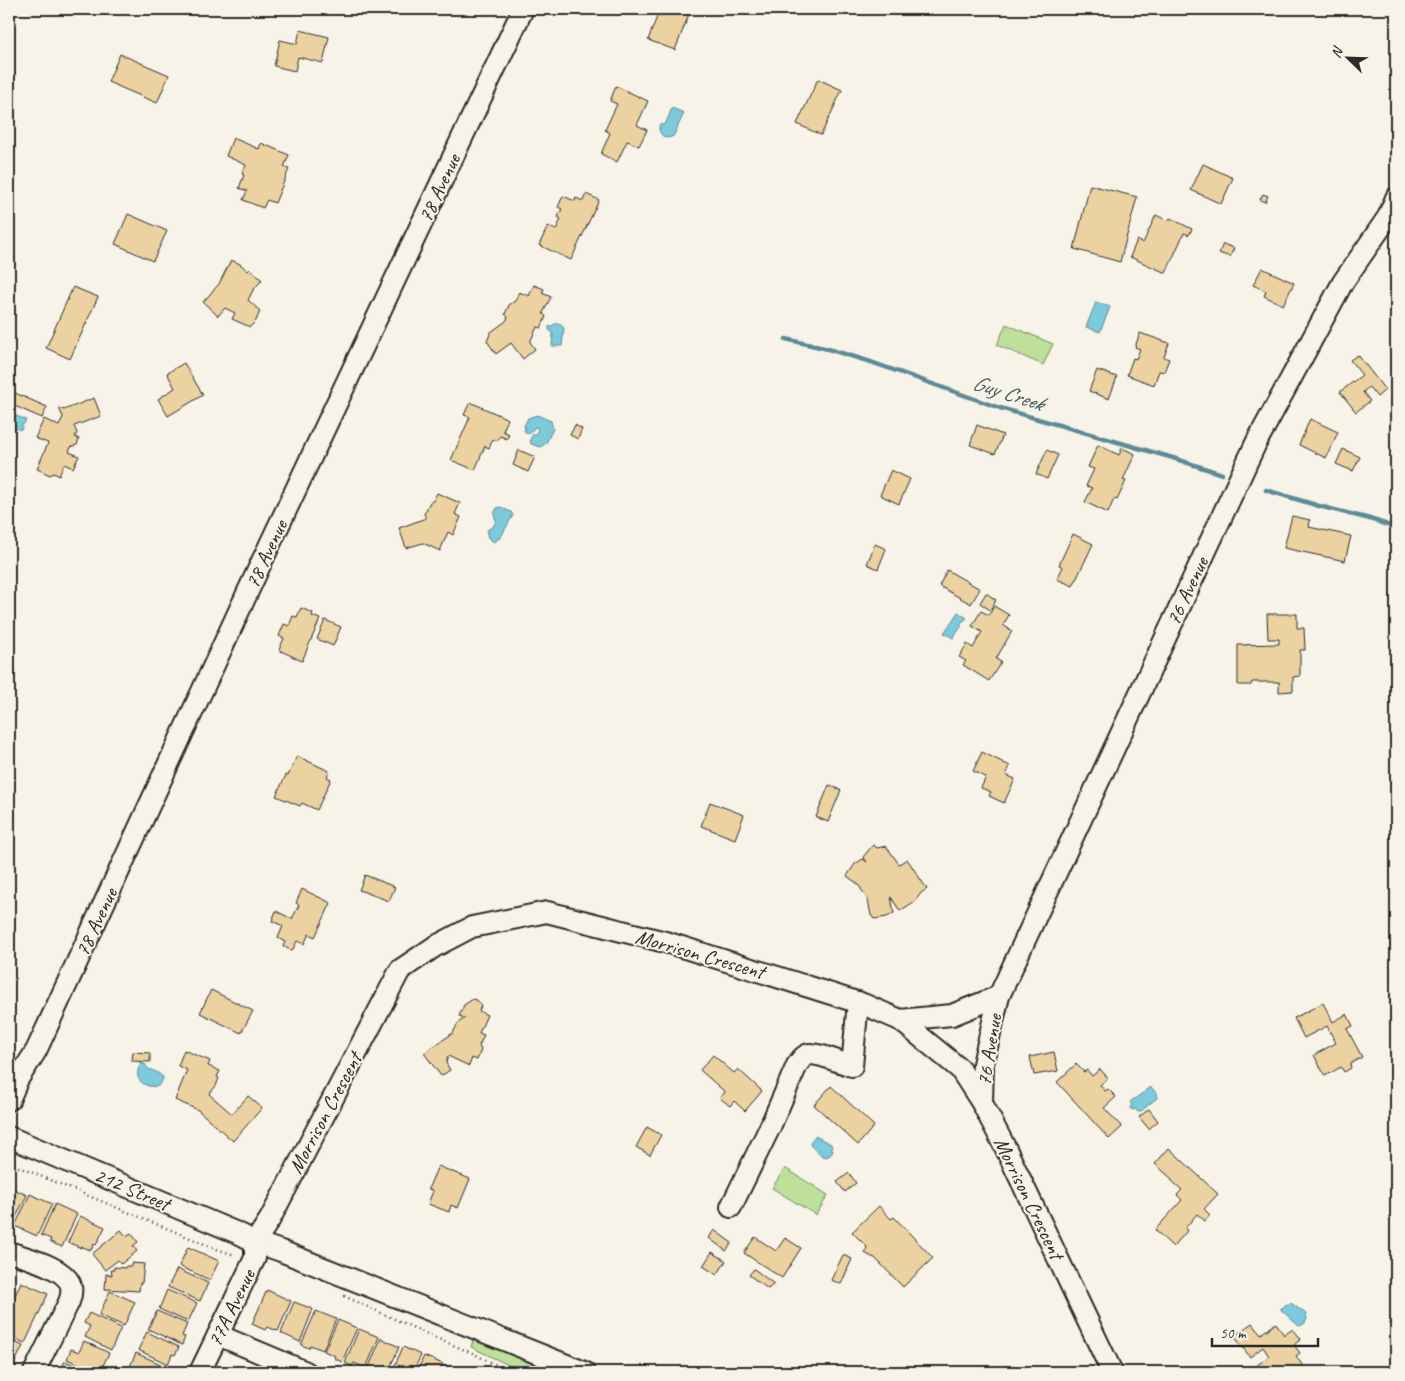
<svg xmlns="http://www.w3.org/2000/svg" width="1405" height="1381" viewBox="0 0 1405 1381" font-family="Caveat,sans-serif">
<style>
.green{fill:#bde09a;stroke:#748662}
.water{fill:#7ccadb;stroke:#5c8a95}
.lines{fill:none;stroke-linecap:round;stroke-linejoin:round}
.stream{stroke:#5c8a95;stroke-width:4.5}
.building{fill:#ecd2a1;stroke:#2b2b2b}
.minor-casing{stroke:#2b2b2b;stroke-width:24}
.path{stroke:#2b2b2b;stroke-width:2.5;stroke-dasharray:1 4;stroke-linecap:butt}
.minor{stroke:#f7f3e8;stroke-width:20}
.labels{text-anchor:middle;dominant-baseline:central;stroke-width:4;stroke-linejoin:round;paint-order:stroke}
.street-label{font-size:21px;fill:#2b2b2b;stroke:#f7f3e8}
.water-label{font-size:22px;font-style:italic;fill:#435b60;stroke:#f7f3e8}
</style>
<rect width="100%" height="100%" fill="#f7f3e8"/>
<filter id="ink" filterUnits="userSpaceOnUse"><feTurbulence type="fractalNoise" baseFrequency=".02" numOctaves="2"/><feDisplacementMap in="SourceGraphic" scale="10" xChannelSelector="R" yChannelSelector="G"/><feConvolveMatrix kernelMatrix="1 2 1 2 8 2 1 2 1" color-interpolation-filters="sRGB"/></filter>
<g filter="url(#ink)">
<g class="green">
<path d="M1006 324 1053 344 1043 365 997 345Z"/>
<path d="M785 1168 828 1195 816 1215 772 1188Z"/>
<path d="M474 1337 558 1372H523L471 1347Z"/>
</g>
<g class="water">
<path d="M672 108 684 113 674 135 672 137 666 138C661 136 657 129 660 124L662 125 666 123Z"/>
<path d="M1096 302 1110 307 1100 332 1086 327Z"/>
<path d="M558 323 561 324 564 329 562 346H552L553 333 549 330V327Z"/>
<path d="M9 413 26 420 25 423 22 425V428L21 430 14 428 9 441Z"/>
<path d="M537 415 551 421 553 429 546 443 540 447 531 444 530 440 533 434 537 433 538 428 535 427 529 434 524 431 525 429 524 426 528 418Z"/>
<path d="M500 507 511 512 513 515 501 537 494 542 491 540 490 537 488 538 487 534H489L487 531 488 529 493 527 496 521 494 514 497 508Z"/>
<path d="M958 612 967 618 965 620 961 622V627L953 638 944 633Z"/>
<path d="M142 1063 145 1064C148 1071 152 1069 158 1073 160 1074 161 1076 163 1077V1079L158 1086C142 1089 131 1076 142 1063Z"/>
<path d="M1151 1087 1157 1094V1098L1140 1112H1138L1135 1109 1132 1110 1130 1107 1132 1106 1130 1102Z"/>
<path d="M815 1136 831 1144 833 1152 829 1156 823 1157 810 1145 811 1141Z"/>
<path d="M1291 1303 1306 1314 1307 1319 1304 1324 1299 1326 1281 1310V1308H1283L1285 1305Z"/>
</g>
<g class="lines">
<g class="stream">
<path d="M786 339 828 349 871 362 1000 408 1173 458 1222 474"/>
<path d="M1266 490 1319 506 1370 519 1396 528"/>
</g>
</g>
<g class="building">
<path d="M660 9H691L675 50 648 40Z"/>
<path d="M300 30 329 37 323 63 298 57 295 71 274 66 280 40 297 44Z"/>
<path d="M120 54 169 75 157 103 108 82Z"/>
<path d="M818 79 842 90 821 135 797 124Z"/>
<path d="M616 86 648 101 637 125 647 130 639 146 627 141 617 162 601 154 610 133 605 130 617 104 610 101Z"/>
<path d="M233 138 259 149 261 143 289 155 284 167 289 169 275 203 267 200 263 208 243 200 247 191 239 188 244 175 242 174 246 165 226 156Z"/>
<path d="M1203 164 1233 178 1221 204 1191 190Z"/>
<path d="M1090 185 1137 197 1120 262 1074 249Z"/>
<path d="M586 194 599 200 571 260 539 245 548 226 556 230 561 219 558 217 562 209 558 207 563 196 575 201 576 198 583 201Z"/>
<path d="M1263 194 1268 196 1265 202 1260 200Z"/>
<path d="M128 214 167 231 153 261 115 244Z"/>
<path d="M1156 215 1168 221 1170 218 1192 229 1189 235 1184 233 1166 273 1130 257 1137 240 1143 243Z"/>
<path d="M1223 244 1234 248 1230 257 1219 253Z"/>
<path d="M231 260 240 264 248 271 250 269 262 280 253 290 248 300 260 311 256 321 250 327 232 319 235 313 225 308 218 316 203 302 219 284Z"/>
<path d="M1262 268 1294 283 1283 305 1264 296 1266 291 1253 285Z"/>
<path d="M534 285 544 289 542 293 551 297 543 313 546 317 541 328 537 327 530 342 535 349 523 359 511 343 496 354 487 341 491 332 506 321 508 317 505 314 509 305 515 301 519 292 529 296Z"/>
<path d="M73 287 98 297 70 359 46 348Z"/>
<path d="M1140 333 1169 343 1164 357 1169 359 1164 372 1159 371 1154 385 1127 375 1133 358 1136 359 1140 349 1135 347Z"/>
<path d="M1358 355 1385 390 1377 397 1369 387 1363 392 1370 401 1356 412 1340 392 1362 375 1350 360Z"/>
<path d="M184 363 203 395 168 416 158 399 175 388 167 373Z"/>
<path d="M1097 370 1117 377 1109 399 1089 391Z"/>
<path d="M15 393 47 407 42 418 10 404Z"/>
<path d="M94 398 101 416 74 426 77 433 75 437 79 439 77 445 71 447 69 452 79 456 73 468 64 464 59 476 54 473 50 475 37 469 48 443 35 438 44 419 59 426 63 417 59 408 64 410Z"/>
<path d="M470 402 508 419 503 431 509 434 507 439 500 436 497 441 493 439 489 448 485 446 475 470 451 460 470 417 464 415Z"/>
<path d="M1310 419 1338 432 1326 458 1299 445Z"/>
<path d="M575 425 582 429 578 439 570 435Z"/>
<path d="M977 425 1003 435 995 454 970 445Z"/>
<path d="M1098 445 1119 455 1122 448 1135 454 1123 480 1126 481 1117 500 1114 499 1108 513 1085 502 1092 488 1086 486 1094 469 1088 467Z"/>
<path d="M1343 449 1360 457 1353 471 1336 464Z"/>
<path d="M519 450 535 457 528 472 513 465Z"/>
<path d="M1047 450 1058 455 1047 479 1036 474Z"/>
<path d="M891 470 910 479 899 504 880 495Z"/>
<path d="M437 493 460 503 455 514 461 517 453 535 448 532 440 551 423 543 406 548 399 528 426 518 424 514 430 502 433 501Z"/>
<path d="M1292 516 1310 520 1309 527 1351 536 1345 561 1284 548Z"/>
<path d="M1073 534 1093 544 1073 586 1057 579 1063 567 1059 565Z"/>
<path d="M875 544 886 549 878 569 867 564Z"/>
<path d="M947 570 980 589 971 604 939 586Z"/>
<path d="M986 593 996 600 990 610 980 603Z"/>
<path d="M994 606 1009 615 1003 625 1012 631 996 659 1001 662 989 681 963 665 966 661 959 657 967 644 973 648 982 632 972 626 981 611 989 615Z"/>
<path d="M301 608 313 613 312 616 320 619 302 661 279 650 284 638 279 636 284 624 289 626 293 616 297 617Z"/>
<path d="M1267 614H1297V628H1304L1305 650H1300V676L1293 677V691L1279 692V682H1252L1251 685H1238V645L1279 644V639H1268Z"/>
<path d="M325 620 341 627 333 646 317 639Z"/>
<path d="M982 752 1010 766 1006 775 1015 779 1004 803 989 796 991 792 981 788 986 777 973 771Z"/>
<path d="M297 756 329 771 327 777 331 779 317 810 302 803 300 806 276 796 286 775 288 776Z"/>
<path d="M829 785 841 790 828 822 816 817Z"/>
<path d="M710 802 744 815 735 839 701 826Z"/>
<path d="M873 845 877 848 886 846 899 864 907 859 927 889 921 893 915 901 900 911 891 897 894 913 887 917 874 919 871 915 868 900 858 884 847 876 855 864 863 859 867 862 863 857Z"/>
<path d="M365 875 395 887 389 901 359 890Z"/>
<path d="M302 889 331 903 315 937 309 934 304 944 297 941 292 951 283 946 285 942 278 938 283 926 272 921 276 911 292 919 299 905 296 903Z"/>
<path d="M211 990 253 1011 241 1033 200 1013Z"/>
<path d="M473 999 478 1001 481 1006 479 1011 487 1015 479 1033 484 1035 479 1046 481 1050 477 1060 472 1058 469 1066 448 1056 446 1063 450 1070 441 1076 424 1053 453 1033 458 1023 465 1018 459 1016 464 1005Z"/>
<path d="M1323 1003 1333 1022 1347 1014 1353 1026 1347 1029 1362 1057 1350 1064 1351 1068 1344 1072 1341 1067 1325 1076 1314 1055 1336 1043 1327 1026 1304 1038 1294 1018Z"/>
<path d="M184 1050 210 1061 208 1066 220 1071 217 1077 219 1078 216 1086 209 1094 232 1114 248 1096 262 1108 233 1141 198 1110 175 1100 187 1070 178 1066Z"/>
<path d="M133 1052 150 1053V1062L132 1061Z"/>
<path d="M1054 1052 1058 1071 1034 1075 1030 1057Z"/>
<path d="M713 1055 734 1073 738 1069 762 1091 745 1111 734 1101 730 1106 720 1098 725 1092 700 1070Z"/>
<path d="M1076 1064 1084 1072 1087 1070 1092 1076 1100 1069 1108 1078 1100 1085 1105 1091 1108 1089 1116 1097 1104 1108 1122 1127 1109 1139 1057 1082Z"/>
<path d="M831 1086 874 1126 858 1145 814 1105Z"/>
<path d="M1149 1109 1158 1121 1149 1129 1139 1117Z"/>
<path d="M647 1127 661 1135 650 1155 636 1147Z"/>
<path d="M1169 1148 1218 1194 1204 1209 1210 1215 1205 1221 1197 1214 1185 1228 1187 1231 1173 1247 1155 1230 1182 1200 1177 1195 1182 1190 1171 1180 1172 1179 1155 1164Z"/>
<path d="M438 1166 470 1179 458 1208 451 1205 449 1212 428 1204 433 1191 428 1189Z"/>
<path d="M849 1173 856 1183 845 1192 837 1182Z"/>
<path d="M9 1187 27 1195 11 1227 9 1226Z"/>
<path d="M30 1194 52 1204 37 1236 15 1226Z"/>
<path d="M55 1204 77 1214 62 1247 50 1242 51 1239 41 1235Z"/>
<path d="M879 1206 891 1219 894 1217 933 1258 903 1287 875 1258 870 1256 865 1253 867 1247 852 1232Z"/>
<path d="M80 1216 105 1227 96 1245 94 1244 92 1249 90 1250 81 1246V1248L68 1242Z"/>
<path d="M121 1230 126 1236 131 1233 138 1242 133 1246 137 1251 121 1264 118 1260 105 1270 92 1254Z"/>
<path d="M714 1230 732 1243 726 1251 709 1238Z"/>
<path d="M755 1237 776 1251 785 1238 801 1248 782 1278 744 1253Z"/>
<path d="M188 1247 219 1261 210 1280 179 1266Z"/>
<path d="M712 1252 726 1261 717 1275 703 1266Z"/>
<path d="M843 1255 852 1259 841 1284 831 1280Z"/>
<path d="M132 1263 144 1264 142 1283H140L139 1291 105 1289 106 1274 112 1275 111 1270H114V1267L125 1268 126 1266H131Z"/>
<path d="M177 1269 208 1283 200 1301 168 1287Z"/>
<path d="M754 1269 774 1284 768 1289 749 1275Z"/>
<path d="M21 1282 48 1294 25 1343 9 1336V1309Z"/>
<path d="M167 1290 197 1303 188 1322 159 1309Z"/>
<path d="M267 1290 291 1301 278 1331 267 1327 265 1330 252 1324Z"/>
<path d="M110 1291 135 1302 124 1326 99 1315Z"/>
<path d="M294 1302 313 1309 300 1342 281 1333Z"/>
<path d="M157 1311 187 1324 182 1336 185 1337 182 1345 148 1329Z"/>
<path d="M316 1311 336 1319 323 1350 310 1345 309 1348 301 1345Z"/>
<path d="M89 1313 121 1328 111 1350 85 1337 90 1326 84 1323Z"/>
<path d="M338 1320 357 1328 342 1362 334 1358 335 1356 324 1351Z"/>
<path d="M1252 1323 1261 1334 1276 1323 1284 1335 1293 1329 1301 1339 1294 1345 1300 1353 1296 1356 1305 1369 1301 1372H1278L1276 1370 1273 1372H1259L1255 1367 1269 1356 1263 1347 1250 1357 1234 1336Z"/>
<path d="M359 1329 379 1337 366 1368 354 1363 352 1366 345 1363Z"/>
<path d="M147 1332 179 1347 175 1355 172 1354 168 1364 138 1350Z"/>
<path d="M381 1338 399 1347 388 1372H375L368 1369Z"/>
<path d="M9 1339 23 1346 10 1372H9Z"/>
<path d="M84 1341 109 1353 100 1372H96L67 1359 71 1349 79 1352Z"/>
<path d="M403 1347 421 1355 413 1372H392Z"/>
<path d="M136 1353 167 1367 165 1372H130L128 1371Z"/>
<path d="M424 1356 443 1364 440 1372H417Z"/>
<path d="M65 1361 90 1372H60Z"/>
<path d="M446 1365 462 1372H443Z"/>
</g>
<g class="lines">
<defs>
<g id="minor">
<path d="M900 1020 952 1015 999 996"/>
<path d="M9 1100 18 1079 36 1051 262 561 523 9"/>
<path d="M982 1103 983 1064 999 996 1256 443 1343 282 1388 217 1396 198"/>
<path d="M9 1137 242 1235 255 1242 281 1251 584 1372"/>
<path d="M731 1207 770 1127 797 1065C800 1061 804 1055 809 1054 819 1053 841 1063 852 1066L858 1002"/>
<path d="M255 1242 270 1219 400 970 434 947 472 927 547 912 669 943 863 1004 900 1020 960 1069 982 1103 1006 1149 1112 1372"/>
<path d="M9 1252C26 1258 66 1267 71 1286 72 1292 71 1297 69 1302L34 1372"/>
<path d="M218 1335 306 1372"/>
<path d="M200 1372 255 1258V1242"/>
</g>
</defs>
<use href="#minor" class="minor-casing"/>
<g class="path">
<path d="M9 1163 219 1250 235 1255"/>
<path d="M344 1296 436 1338 472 1353 511 1372"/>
</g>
<use href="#minor" class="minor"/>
</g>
</g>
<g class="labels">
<g class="street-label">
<text transform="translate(439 188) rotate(-65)">78 Avenue</text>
<text transform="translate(266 554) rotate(-65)">78 Avenue</text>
<text transform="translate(1187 591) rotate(-65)">76 Avenue</text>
<text transform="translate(96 922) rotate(-65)">78 Avenue</text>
<text transform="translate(700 954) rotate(16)">Morrison Crescent</text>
<text transform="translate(989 1050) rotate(-81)">76 Avenue</text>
<text transform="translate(325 1113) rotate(-62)">Morrison Crescent</text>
<text transform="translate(132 1189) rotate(23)">212 Street</text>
<text transform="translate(1029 1198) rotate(64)">Morrison Crescent</text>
<text transform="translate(231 1308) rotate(-64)">77A Avenue</text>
</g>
<g class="water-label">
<text transform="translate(1008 393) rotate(18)">Guy Creek</text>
</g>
</g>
<rect width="1405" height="1381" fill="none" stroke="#f7f3e8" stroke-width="30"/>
<rect x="15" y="15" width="1375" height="1351" fill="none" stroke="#2b2b2b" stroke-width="2" filter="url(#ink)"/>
<g transform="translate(1348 58) rotate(293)" stroke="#f7f3e8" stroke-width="4" paint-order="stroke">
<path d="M0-4L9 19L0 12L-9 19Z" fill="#2b2b2b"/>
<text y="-8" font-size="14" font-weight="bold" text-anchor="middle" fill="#2b2b2b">N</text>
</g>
<path d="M1212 1338v8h106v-8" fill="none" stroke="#2b2b2b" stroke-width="2.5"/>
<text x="1220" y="1338" font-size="15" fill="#2b2b2b" stroke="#f7f3e8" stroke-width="4" paint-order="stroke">50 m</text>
</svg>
